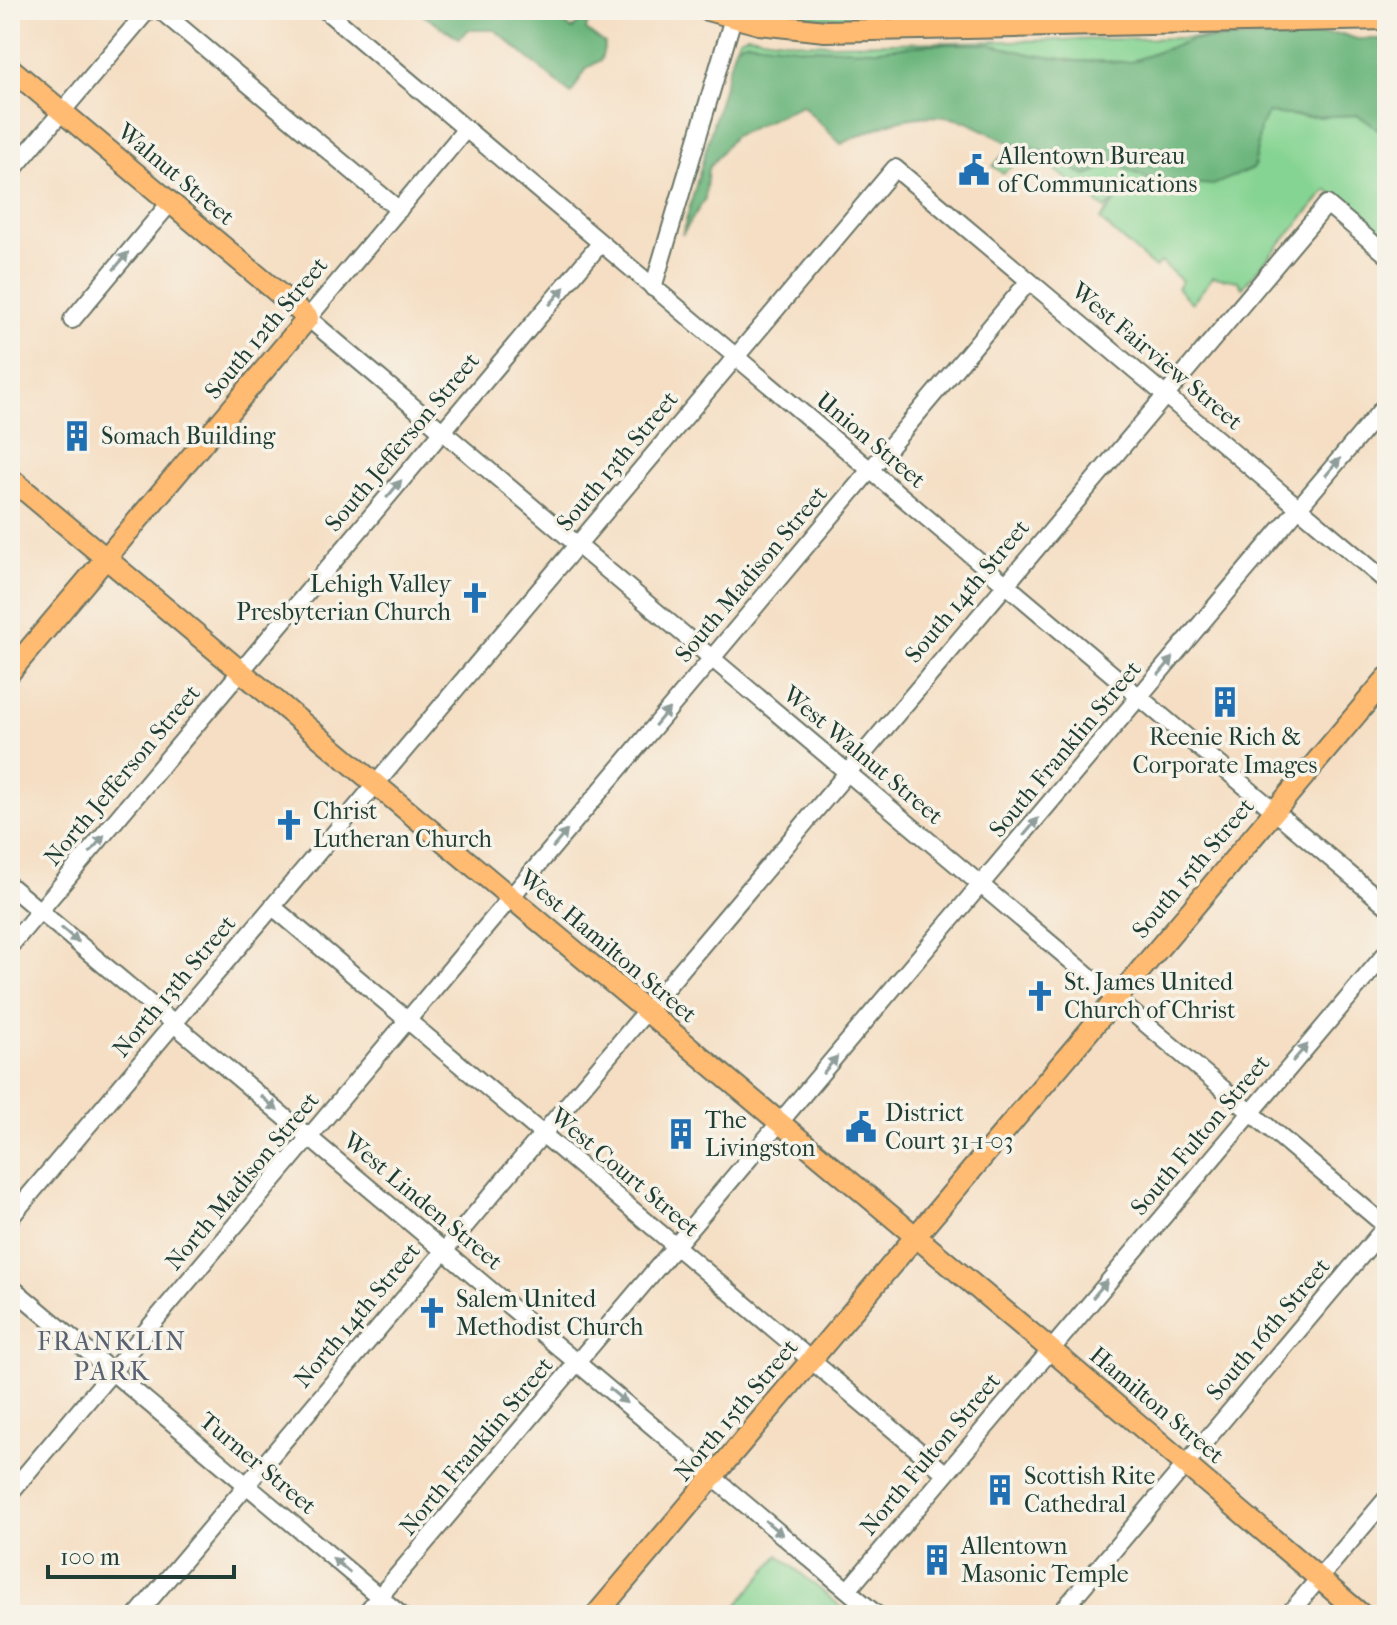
<svg xmlns="http://www.w3.org/2000/svg" width="1397" height="1625" viewBox="0 0 1397 1625" font-family="'IM FELL French Canon',serif">
<style>
.green{fill:#86d493;stroke:#528864;stroke-width:2}
.forest{fill:#6cb67d;stroke:#467a58;stroke-width:2}
.lines{fill:none;stroke-linecap:round;stroke-linejoin:round}
.minor-casing{stroke:#6a7566;stroke-width:20}
.major-casing{stroke:#6a7566;stroke-width:24}
.minor{stroke:#fff;stroke-width:16}
.major{stroke:#ffbb71;stroke-width:20}
.oneway{fill:#8f9e9a}
.labels{text-anchor:middle;dominant-baseline:central;stroke-width:7;stroke-linejoin:round;paint-order:stroke}
.poi-label{font-size:24px;fill:#1f3d34;stroke:#f7f3e8;text-anchor:start}
.street-label{font-size:24px;fill:#1f3d34;stroke:#f7f3e8}
.neighbourhood-label{font-size:26px;letter-spacing:2px;fill:#596273;stroke:#f7f3e8}
</style>
<rect width="100%" height="100%" fill="#f7f3e8"/>
<filter id="ink" filterUnits="userSpaceOnUse"><feTurbulence type="fractalNoise" baseFrequency=".0125" numOctaves="2"/><feDisplacementMap in="SourceGraphic" scale="16" xChannelSelector="R" yChannelSelector="G"/><feConvolveMatrix kernelMatrix="1 2 1 2 8 2 1 2 1" color-interpolation-filters="sRGB"/></filter>
<filter id="wash" filterUnits="userSpaceOnUse"><feTurbulence type="fractalNoise" baseFrequency=".006" numOctaves="4" result="noise"/><feDisplacementMap in="SourceGraphic" scale="32" xChannelSelector="R" yChannelSelector="G"/><feGaussianBlur stdDeviation="1.8" result="paint"/><feColorMatrix in="noise" values="0 0 0 0 0 0 0 0 0 0 0 0 0 0 0 0 0 1.4 0 .05"/><feComposite in="paint" operator="in"/></filter>
<g filter="url(#wash)">
<rect width="100%" height="100%" fill="#f5dec3"/>
<g class="green">
<path d="M776 10H1054L1051 14 826 18 775 14Z"/>
<path d="M747 35 805 43 833 44 1236 37 1191 40 1130 62 1076 61 1034 55 989 44H934L875 50 804 48 745 41 737 45 733 53 739 38Z"/>
<path d="M1268 113 1310 117 1358 115 1387 135V239L1327 190 1242 288 1238 281 1213 277 1192 303 1177 288 1182 281 1161 262 1155 268 1100 220 1118 198 1105 209 1038 156 1026 157 1002 173 993 166 1012 144 1036 149 1086 176 1112 163 1151 180 1254 168 1260 127Z"/>
<path d="M779 1555 851 1615H729Z"/>
</g>
<g class="forest">
<path d="M415 10H552L572 30 589 10 591 12 586 30 605 44 601 60 587 68 571 94 495 30H468L459 38Z"/>
<path d="M1342 34 1357 39H1387V135L1358 115 1310 117 1268 113 1260 127 1254 168 1213 185 1151 180 1112 163 1086 176C1070 167 1054 156 1037 150 1029 147 1020 147 1012 144 995 137 979 126 961 120 918 108 878 126 841 144L802 105 734 136 708 169 705 199 682 235 733 53 736 45 745 41 804 48 875 50 934 44H989L1034 55 1076 61 1130 62 1191 40Z"/>
</g>
</g>
<g filter="url(#ink)">
<g class="lines">
<defs>
<g id="minor">
<path d="M160 10 399 210"/>
<path d="M325 10 1387 906"/>
<path d="M466 129 308 318 1387 1227"/>
<path d="M10 173 148 10"/>
<path d="M653 288 733 18"/>
<path d="M72 320 170 203"/>
<path d="M10 886 877 1615"/>
<path d="M273 907 945 1473"/>
<path d="M10 946 600 244"/>
<path d="M10 1218 895 168 1387 582"/>
<path d="M10 1286 401 1615"/>
<path d="M10 1493 1029 281"/>
<path d="M848 1590 1387 952"/>
<path d="M137 1615 1327 204 1387 255"/>
<path d="M364 1615 1387 403"/>
<path d="M1059 1615 1387 1225"/>
<path d="M1288 1615 1387 1498"/>
</g>
<g id="major">
<path d="M707 10 759 24 825 31 1387 19"/>
<path d="M10 68 308 318 10 672"/>
<path d="M10 478 1050 1349 1362 1615"/>
<path d="M596 1615 1387 678"/>
</g>
</defs>
<use href="#minor" class="minor-casing"/>
<use href="#major" class="major-casing"/>
<use href="#minor" class="minor"/>
<use href="#major" class="major"/>
</g>
<defs><path id="oneway-solid" d="M-6-.8H1V-3.2L6.5 0L1 3.2V.8H-6Z" transform="scale(2)"/></defs>
<g class="oneway">
<use href="#oneway-solid" transform="translate(121 261) rotate(-50)"/>
<use href="#oneway-solid" transform="translate(557 296) rotate(-50)"/>
<use href="#oneway-solid" transform="translate(1333 467) rotate(-50)"/>
<use href="#oneway-solid" transform="translate(394 489) rotate(-50)"/>
<use href="#oneway-solid" transform="translate(1166 666) rotate(-50)"/>
<use href="#oneway-solid" transform="translate(662 717) rotate(-50)"/>
<use href="#oneway-solid" transform="translate(1031 827) rotate(-50)"/>
<use href="#oneway-solid" transform="translate(560 839) rotate(-50)"/>
<use href="#oneway-solid" transform="translate(97 844) rotate(-50)"/>
<use href="#oneway-solid" transform="translate(70 935) rotate(40)"/>
<use href="#oneway-solid" transform="translate(1300 1053) rotate(-49)"/>
<use href="#oneway-solid" transform="translate(830 1065) rotate(-50)"/>
<use href="#oneway-solid" transform="translate(269 1103) rotate(40)"/>
<use href="#oneway-solid" transform="translate(1100 1289) rotate(-50)"/>
<use href="#oneway-solid" transform="translate(618 1396) rotate(40)"/>
<use href="#oneway-solid" transform="translate(774 1528) rotate(40)"/>
<use href="#oneway-solid" transform="translate(341 1565) rotate(-140)"/>
</g>
</g>
<defs>
<symbol id="civic-bare" viewBox="-9 -9 18 18"><path d="M-.6-6.5H3V-4.5H.6V-3L4-1V1h2V6H-6V1h2V-1L-.6-3ZM-1.2 2.5V6h2.4V2.5Z" fill="#1f6fb2" stroke="#f7f3e8" stroke-width="2.5" paint-order="stroke"/></symbol>
<symbol id="building-bare" viewBox="-9 -9 18 18"><path d="M-4-6H4V6H1V3H-1V6H-4ZM-2.5-4.3h1.7v1.8h-1.7ZM.8-4.3h1.7v1.8H.8ZM-2.5-1h1.7V.8h-1.7ZM.8-1h1.7V.8H.8Z" fill="#1f6fb2" stroke="#f7f3e8" stroke-width="2.5" paint-order="stroke"/></symbol>
<symbol id="church-bare" viewBox="-9 -9 18 18"><path d="M-1.2-6h2.4v3.5h3.3v2.4h-3.3V6h-2.4V-.1h-3.3v-2.4h3.3Z" fill="#1f6fb2" stroke="#f7f3e8" stroke-width="2.5" paint-order="stroke"/></symbol>
</defs>
<g fill-rule="evenodd">
<use href="#civic-bare" x="952" y="148" width="44" height="44"/>
<use href="#building-bare" x="55" y="414" width="44" height="44"/>
<use href="#church-bare" x="453" y="576" width="44" height="44"/>
<use href="#building-bare" x="1203" y="680" width="44" height="44"/>
<use href="#church-bare" x="267" y="803" width="44" height="44"/>
<use href="#church-bare" x="1018" y="974" width="44" height="44"/>
<use href="#civic-bare" x="839" y="1105" width="44" height="44"/>
<use href="#building-bare" x="659" y="1112" width="44" height="44"/>
<use href="#church-bare" x="410" y="1291" width="44" height="44"/>
<use href="#building-bare" x="978" y="1468" width="44" height="44"/>
<use href="#building-bare" x="915" y="1538" width="44" height="44"/>
</g>
<g class="labels">
<g class="poi-label">
<text x="998" y="156">Allentown Bureau<tspan x="998" dy="28">of Communications</tspan></text>
<text x="101" y="436">Somach Building</text>
<text x="451" y="584" text-anchor="end">Lehigh Valley<tspan x="451" dy="28">Presbyterian Church</tspan></text>
<text x="1225" y="737" text-anchor="middle">Reenie Rich &amp;<tspan x="1225" dy="28">Corporate Images</tspan></text>
<text x="313" y="811">Christ<tspan x="313" dy="28">Lutheran Church</tspan></text>
<text x="1064" y="982">St. James United<tspan x="1064" dy="28">Church of Christ</tspan></text>
<text x="885" y="1113">District<tspan x="885" dy="28">Court 31-1-03</tspan></text>
<text x="705" y="1120">The<tspan x="705" dy="28">Livingston</tspan></text>
<text x="456" y="1299">Salem United<tspan x="456" dy="28">Methodist Church</tspan></text>
<text x="1024" y="1476">Scottish Rite<tspan x="1024" dy="28">Cathedral</tspan></text>
<text x="961" y="1546">Allentown<tspan x="961" dy="28">Masonic Temple</tspan></text>
</g>
<g class="street-label">
<text transform="translate(176 174) rotate(40)">Walnut Street</text>
<text transform="translate(266 328) rotate(-50)">South 12th Street</text>
<text transform="translate(1157 356) rotate(40)">West Fairview Street</text>
<text transform="translate(871 440) rotate(40)">Union Street</text>
<text transform="translate(402 442) rotate(-50)">South Jefferson Street</text>
<text transform="translate(617 461) rotate(-50)">South 13th Street</text>
<text transform="translate(751 574) rotate(-50)">South Madison Street</text>
<text transform="translate(967 591) rotate(-50)">South 14th Street</text>
<text transform="translate(1065 749) rotate(-50)">South Franklin Street</text>
<text transform="translate(863 755) rotate(40)">West Walnut Street</text>
<text transform="translate(122 775) rotate(-50)">North Jefferson Street</text>
<text transform="translate(1193 868) rotate(-50)">South 15th Street</text>
<text transform="translate(608 946) rotate(40)">West Hamilton Street</text>
<text transform="translate(174 986) rotate(-50)">North 13th Street</text>
<text transform="translate(1200 1135) rotate(-50)">South Fulton Street</text>
<text transform="translate(625 1172) rotate(40)">West Court Street</text>
<text transform="translate(242 1181) rotate(-50)">North Madison Street</text>
<text transform="translate(423 1201) rotate(40)">West Linden Street</text>
<text transform="translate(357 1315) rotate(-50)">North 14th Street</text>
<text transform="translate(1268 1329) rotate(-50)">South 16th Street</text>
<text transform="translate(1157 1405) rotate(40)">Hamilton Street</text>
<text transform="translate(736 1410) rotate(-50)">North 15th Street</text>
<text transform="translate(476 1446) rotate(-50)">North Franklin Street</text>
<text transform="translate(930 1454) rotate(-50)">North Fulton Street</text>
<text transform="translate(258 1463) rotate(40)">Turner Street</text>
</g>
<g class="neighbourhood-label">
<text x="112" y="1341">FRANKLIN<tspan x="112" dy="30">PARK</tspan></text>
</g>
</g>
<rect width="1397" height="1625" fill="none" stroke="#f7f3e8" stroke-width="40"/>
<path d="M48 1565v12h186v-12" fill="none" stroke="#1f3d34" stroke-width="4"/>
<text x="60" y="1565" font-size="24" fill="#1f3d34" stroke="#f7f3e8" stroke-width="6" paint-order="stroke">100 m</text>
</svg>
